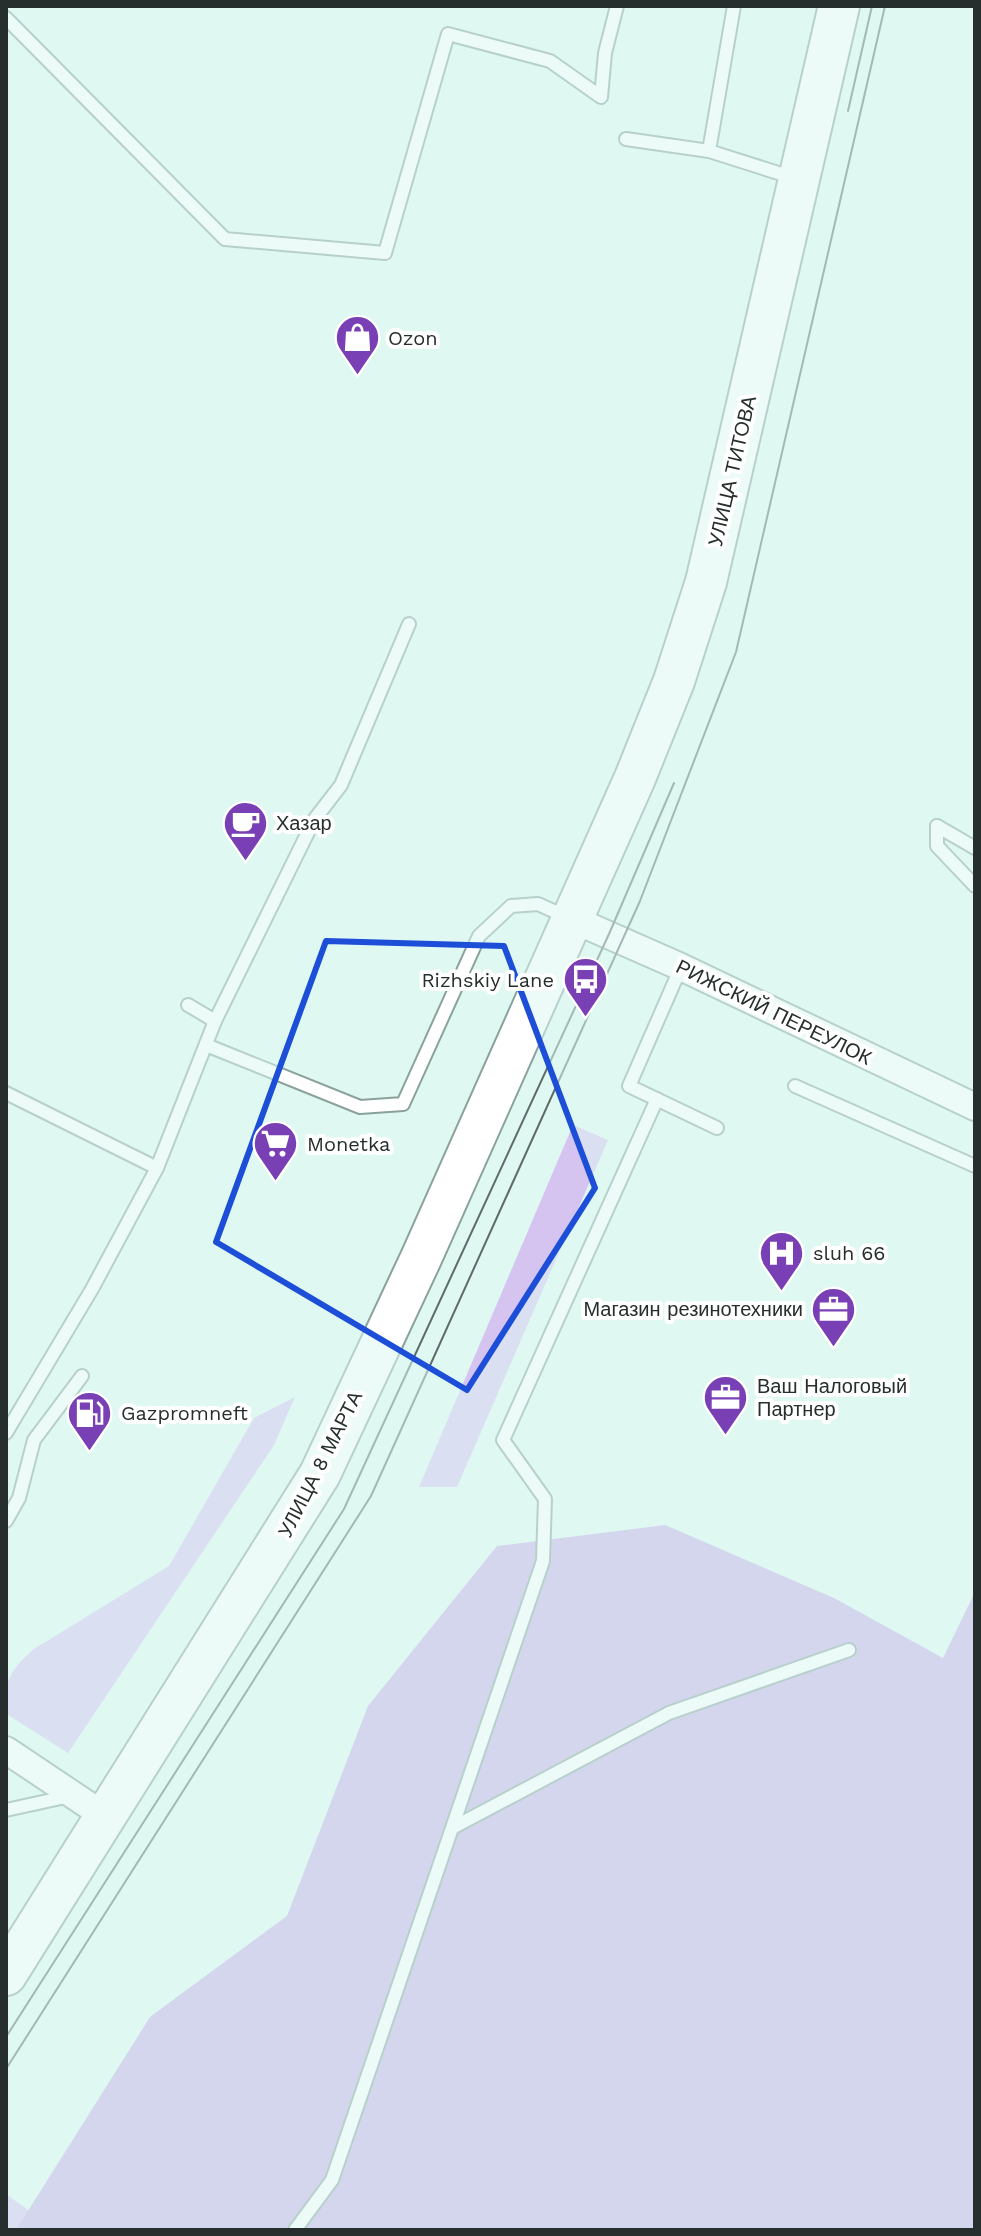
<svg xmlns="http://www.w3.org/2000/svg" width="981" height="2236" viewBox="0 0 981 2236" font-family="'Work Sans',sans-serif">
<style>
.green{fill:#d5c4ef}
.forest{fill:#c5aee6}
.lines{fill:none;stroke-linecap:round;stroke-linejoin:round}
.service-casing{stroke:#8aa19c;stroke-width:16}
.minor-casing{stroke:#8aa19c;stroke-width:30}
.primary-casing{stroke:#8aa19c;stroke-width:44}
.service{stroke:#fff;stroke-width:12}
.minor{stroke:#fff;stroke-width:26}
.primary{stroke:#fff;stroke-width:40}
.tram{stroke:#5e6b68;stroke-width:2}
.marked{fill:none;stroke:#1d4ed8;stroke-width:6;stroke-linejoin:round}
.labels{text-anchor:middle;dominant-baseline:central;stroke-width:8;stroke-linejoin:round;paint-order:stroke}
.poi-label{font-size:20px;fill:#262f2d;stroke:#fff;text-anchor:start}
.street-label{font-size:20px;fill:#262f2d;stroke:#fff}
</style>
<rect width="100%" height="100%" fill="#dff8f2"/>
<g class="green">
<path d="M573 1125 608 1140 457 1487H419Z"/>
<path d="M295 1397 274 1445 68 1753 8 1715C0 1684 12 1668 34 1649L169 1566 254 1418Z"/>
<path d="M6 2194 56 2230H6Z"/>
</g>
<path class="forest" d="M665 1525 834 1598 943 1658 975 1592V2230H16L150 2017 287 1916 368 1706 497 1546Z"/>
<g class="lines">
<defs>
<g id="service">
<path d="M734 6 709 151 794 178"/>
<path d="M6 18 225 239 385 253 448 34 550 61 601 97 605 53 617 6"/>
<path d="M626 139 709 151"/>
<path d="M937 826V846L975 886"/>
<path d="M937 826 975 848"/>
<path d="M681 967 629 1086 717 1128"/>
<path d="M188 1005 215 1021"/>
<path d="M206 1045 360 1107 403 1104 479 936 511 906 538 904 569 918"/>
<path d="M795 1086 975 1166"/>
<path d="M6 1093 157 1168"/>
<path d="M6 1433 92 1289 157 1168 215 1021 314 820 341 785 409 624"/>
<path d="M6 1521 19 1498 34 1440 82 1376"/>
<path d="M6 1810 70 1796"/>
<path d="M454 1827 669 1713 849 1650"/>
<path d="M295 2230 332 2180 543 1561 545 1499 503 1440 657 1099"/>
</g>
<g id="minor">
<path d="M572 919 681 967 975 1107"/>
<path d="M6 1750 106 1817"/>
</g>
<path id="primary" d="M6 1975 320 1474 422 1256 635 778 674 681 706 582 839 6"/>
</defs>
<use href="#service" class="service-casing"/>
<use href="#minor" class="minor-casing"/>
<use href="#primary" class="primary-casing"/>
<use href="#service" class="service"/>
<use href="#minor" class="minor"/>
<use href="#primary" class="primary"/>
<g class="tram">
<path d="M848 111 872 6"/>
<path d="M6 2037 344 1509 609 934 674 783"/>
<path d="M6 2069 371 1496 640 901 736 652 885 6"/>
</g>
</g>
<path d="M0 0H981V2236H0ZM326 941 504 946 595 1188 467 1390 216 1242Z" fill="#dff8f2" fill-opacity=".55" fill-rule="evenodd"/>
<path class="marked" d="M326 941 504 946 595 1188 467 1390 216 1242Z"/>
<defs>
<symbol id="shop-pin" viewBox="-11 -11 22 30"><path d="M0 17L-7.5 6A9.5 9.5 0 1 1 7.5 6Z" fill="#793fb5" stroke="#fff"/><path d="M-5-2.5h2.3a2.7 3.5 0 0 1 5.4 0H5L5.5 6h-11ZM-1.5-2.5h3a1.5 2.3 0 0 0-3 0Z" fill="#fff"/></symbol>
<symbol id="cafe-pin" viewBox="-11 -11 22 30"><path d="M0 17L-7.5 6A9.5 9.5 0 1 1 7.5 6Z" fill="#793fb5" stroke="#fff"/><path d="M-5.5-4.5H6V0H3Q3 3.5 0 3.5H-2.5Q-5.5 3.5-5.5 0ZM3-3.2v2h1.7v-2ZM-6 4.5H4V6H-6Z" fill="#fff"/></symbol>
<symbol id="bus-pin" viewBox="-11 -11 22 30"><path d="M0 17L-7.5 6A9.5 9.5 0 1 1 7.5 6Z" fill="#793fb5" stroke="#fff"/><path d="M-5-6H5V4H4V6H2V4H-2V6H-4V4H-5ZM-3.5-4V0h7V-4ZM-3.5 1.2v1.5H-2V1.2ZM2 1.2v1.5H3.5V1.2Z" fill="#fff"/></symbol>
<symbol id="supermarket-pin" viewBox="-11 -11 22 30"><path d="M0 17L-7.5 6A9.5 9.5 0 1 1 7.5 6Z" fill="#793fb5" stroke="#fff"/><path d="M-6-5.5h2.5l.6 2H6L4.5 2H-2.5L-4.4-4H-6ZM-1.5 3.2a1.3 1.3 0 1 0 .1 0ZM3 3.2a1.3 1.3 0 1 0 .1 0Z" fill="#fff"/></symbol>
<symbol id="hospital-pin" viewBox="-11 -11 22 30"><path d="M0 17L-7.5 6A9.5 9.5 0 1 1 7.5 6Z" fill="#793fb5" stroke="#fff"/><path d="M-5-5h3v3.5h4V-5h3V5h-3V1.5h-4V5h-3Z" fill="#fff"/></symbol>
<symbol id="office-pin" viewBox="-11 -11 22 30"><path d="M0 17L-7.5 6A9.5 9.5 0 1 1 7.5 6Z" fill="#793fb5" stroke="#fff"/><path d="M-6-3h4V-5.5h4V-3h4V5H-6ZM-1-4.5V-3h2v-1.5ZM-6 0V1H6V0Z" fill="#fff"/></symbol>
<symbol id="fuel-pin" viewBox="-11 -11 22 30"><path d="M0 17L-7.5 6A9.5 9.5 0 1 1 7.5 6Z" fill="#793fb5" stroke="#fff"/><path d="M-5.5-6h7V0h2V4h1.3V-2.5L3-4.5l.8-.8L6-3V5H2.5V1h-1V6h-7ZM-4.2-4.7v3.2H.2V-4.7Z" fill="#fff"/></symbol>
</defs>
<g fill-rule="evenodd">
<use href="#shop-pin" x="332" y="312" width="51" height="69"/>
<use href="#cafe-pin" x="220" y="798" width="51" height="69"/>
<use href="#bus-pin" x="560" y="954" width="51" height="69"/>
<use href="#supermarket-pin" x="250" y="1118" width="51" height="69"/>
<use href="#hospital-pin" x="756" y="1228" width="51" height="69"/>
<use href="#office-pin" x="808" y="1284" width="51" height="69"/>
<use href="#office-pin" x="700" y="1372" width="51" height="69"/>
<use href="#fuel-pin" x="64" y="1388" width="51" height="69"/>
</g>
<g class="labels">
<g class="poi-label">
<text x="388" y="338">Ozon</text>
<text x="276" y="823">Хазар</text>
<text x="554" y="980" text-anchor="end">Rizhskiy Lane</text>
<text x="307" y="1144">Monetka</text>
<text x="813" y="1253">sluh 66</text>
<text x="803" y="1309" text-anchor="end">Магазин резинотехники</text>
<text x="757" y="1386">Ваш Налоговый<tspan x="757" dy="23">Партнер</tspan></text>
<text x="121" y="1413">Gazpromneft</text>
</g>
<g class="street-label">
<text transform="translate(732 471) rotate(-77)">УЛИЦА ТИТОВА</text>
<text transform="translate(774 1012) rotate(26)">РИЖСКИЙ ПЕРЕУЛОК</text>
<text transform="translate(320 1464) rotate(-63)">УЛИЦА 8 МАРТА</text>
</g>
</g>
<rect width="981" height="2236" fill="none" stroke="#262f2d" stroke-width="16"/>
</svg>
